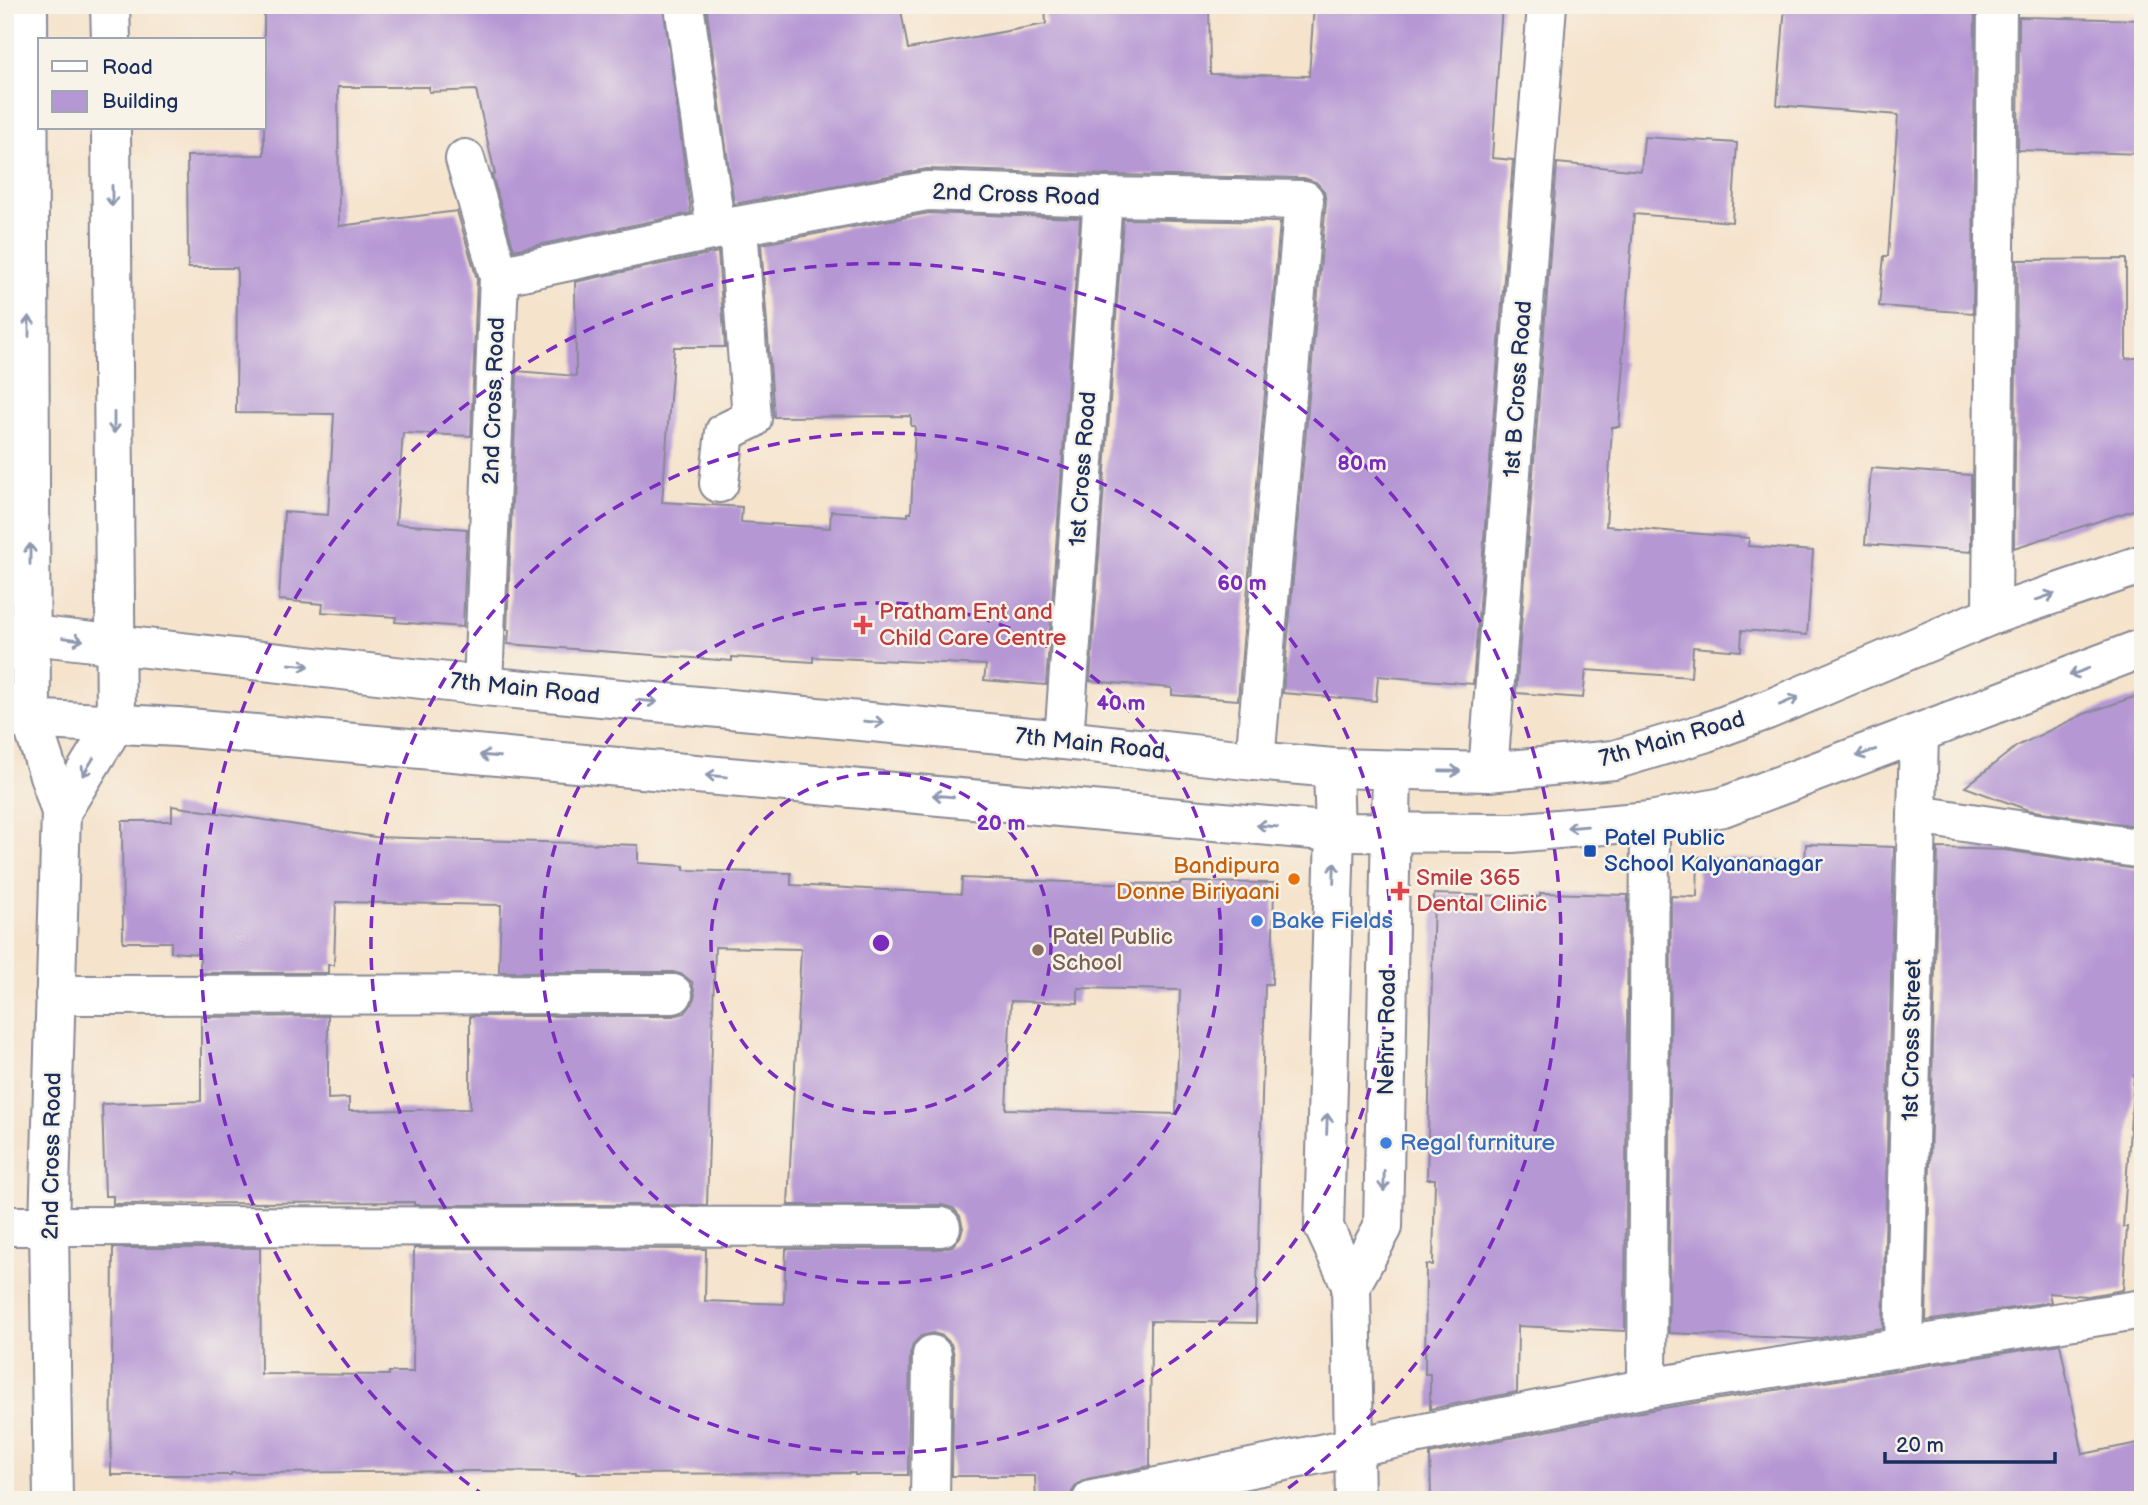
<svg xmlns="http://www.w3.org/2000/svg" width="2148" height="1505" viewBox="0 0 2148 1505" font-family="'Balsamiq Sans',sans-serif">
<style>
.building{fill:#b597d4;fill-rule:evenodd}
.lines{fill:none;stroke-linecap:round;stroke-linejoin:round}
.minor-casing{stroke:#888995;stroke-width:42}
.major-casing{stroke:#888995;stroke-width:42}
.minor{stroke:#fff;stroke-width:38}
.major{stroke:#fff;stroke-width:38}
.oneway{stroke:#8d97ae}
.ring{fill:none;stroke:#7b2cbf;stroke-width:3.5;stroke-dasharray:12 9}
.health-dot{fill:#e0444e;stroke:#f7f3e8;stroke-width:2.5}
.transit-dot{fill:#1a4fb4;stroke:#f7f3e8;stroke-width:2.5}
.food-dot{fill:#e8710a;stroke:#f7f3e8;stroke-width:2.5}
.shop-dot{fill:#3f7fe0;stroke:#f7f3e8;stroke-width:2.5}
.education-dot{fill:#8d6e63;stroke:#f7f3e8;stroke-width:2.5}
.labels{text-anchor:middle;dominant-baseline:central;stroke-width:5;stroke-linejoin:round;paint-order:stroke}
.street-label{font-size:23px;fill:#1b2f5e;stroke:#f7f3e8}
.health-label{font-size:23px;fill:#be3a42;stroke:#f7f3e8;text-anchor:start}
.transit-label{font-size:23px;fill:#164399;stroke:#f7f3e8;text-anchor:start}
.food-label{font-size:23px;fill:#c56008;stroke:#f7f3e8;text-anchor:end}
.shop-label{font-size:23px;fill:#366cbe;stroke:#f7f3e8;text-anchor:start}
.education-label{font-size:23px;fill:#785e54;stroke:#f7f3e8;text-anchor:start}
.centre{fill:#7b2cbf;stroke:#f7f3e8;stroke-width:3.5}
.ring-label{font-size:21px;text-anchor:middle;font-weight:bold;fill:#7b2cbf;stroke:#f7f3e8;stroke-width:5;stroke-linejoin:round;paint-order:stroke}
</style>
<rect width="100%" height="100%" fill="#f7f3e8"/>
<filter id="ink" filterUnits="userSpaceOnUse"><feTurbulence type="fractalNoise" baseFrequency=".0143" numOctaves="2"/><feDisplacementMap in="SourceGraphic" scale="14" xChannelSelector="R" yChannelSelector="G"/><feConvolveMatrix kernelMatrix="1 2 1 2 8 2 1 2 1" color-interpolation-filters="sRGB"/></filter>
<filter id="wash" filterUnits="userSpaceOnUse"><feTurbulence type="fractalNoise" baseFrequency=".00686" numOctaves="4" result="noise"/><feDisplacementMap in="SourceGraphic" scale="28" xChannelSelector="R" yChannelSelector="G"/><feGaussianBlur stdDeviation="1.57" result="paint"/><feColorMatrix in="noise" values="0 0 0 0 0 0 0 0 0 0 0 0 0 0 0 0 0 1.4 0 .05"/><feComposite in="paint" operator="in"/></filter>
<g filter="url(#wash)">
<rect width="100%" height="100%" fill="#f5e3cc"/>
<g id="blocks">
<g class="building">
<path d="M264 5H663L691 213 514 250 492 175 495 174 476 90 429 92V87H338L339 226 457 211 477 279 471 436 403 433 396 524 467 529 463 627 395 622 396 617 322 612 323 604 279 600 284 512 328 515 334 414 236 413 237 268H188L187 156 264 155Z"/>
<path d="M706 5H900L908 49 1046 24 1045 5H1209L1210 74 1309 76 1314 5H1502L1492 158 1513 160 1473 684 1378 676 1376 701 1283 693 1326 202 1324 191 1316 182 1304 178 1104 175 927 169 734 204Z"/>
<path d="M1785 5H1975L1973 313 1879 306 1884 256H1888L1898 115 1777 105Z"/>
<path d="M2019 17 2143 20V154L2018 150Z"/>
<path d="M1644 137 1737 143 1732 222 1634 214 1622 362H1624L1619 427H1612L1606 526 1749 538 1748 546 1813 551 1807 635 1742 630 1741 651 1693 647 1691 677 1586 670 1583 698 1516 693 1557 163 1641 171Z"/>
<path d="M929 213 1080 218 1046 685 984 680 986 665 813 657V662L732 657V661L508 644 509 630H507L517 371 576 376 575 282 718 252 725 347H674L662 502 742 507 741 522 830 528 831 511 908 516V513H911L915 426H911V416L774 417 761 244Z"/>
<path d="M1123 219 1280 222 1238 700 1172 695V688L1090 681Z"/>
<path d="M2126 259V359L2143 357V507L2014 548 2017 260Z"/>
<path d="M1871 468 1971 475V552L1865 544Z"/>
<path d="M2143 694V827L2028 810 1965 787 2017 746 2084 714Z"/>
<path d="M172 806 375 837 638 845V863L684 866V870L791 873V885L961 894 962 878 1092 883 1180 884V882L1274 883 1272 984H1265L1256 1323 1151 1321 1150 1466 1087 1479 1077 1484 1072 1492 1071 1500H1036L1035 1476H952L954 1355 951 1344 943 1336 933 1333 921 1336 913 1344 910 1354 908 1475H855V1473L576 1474V1472L479 1471 231 1473V1475H111L113 1248H260L261 1374 389 1375V1372H413L414 1248 706 1249 705 1301 784 1304 786 1249H941L952 1246 960 1237 963 1228 960 1216 953 1208 942 1205H788L801 949 715 947 707 1205H414V1202L113 1204V1196H105L102 1104 201 1101V1017L328 1016V1099L349 1098V1111L470 1109V1016H673L685 1013 692 1004 695 995 692 982 683 975 673 972H499L501 905 336 902 334 965H328V973H200V954L171 952V942H123L122 821H172ZM1078 988 1180 990 1176 1114 1006 1109 1011 1001 1078 1003Z"/>
<path d="M1806 844 1894 847 1883 1328 1814 1339 1669 1333 1671 896 1697 897 1698 857 1805 861Z"/>
<path d="M1938 848 2004 850 2143 870V1076L2134 1075 2123 1227H2127L2123 1290 2088 1296 2049 1293 2051 1302 1926 1321Z"/>
<path d="M1540 893 1628 895 1625 1331 1518 1326 1517 1392 1430 1409V1374H1425L1426 1265H1433L1435 1179H1427L1434 894 1540 897Z"/>
<path d="M2060 1344 2083 1454 2143 1442V1500H1431L1430 1454 1651 1410Z"/>
</g>
</g>
</g>
<g filter="url(#ink)">
<use href="#blocks" fill-opacity="0" stroke="#888995" stroke-width="2"/>
<g class="lines">
<defs>
<g id="minor">
<path d="M28 5 31 720 61 812 49 1226 53 1500"/>
<path d="M110 5 111 40"/>
<path d="M684 5 716 230"/>
<path d="M465 159 499 276 483 686"/>
<path d="M499 276 716 230 927 191 1103 197 1304 200 1255 761"/>
<path d="M719 483 725 432 752 419 738 226"/>
<path d="M1992 615 1997 5"/>
<path d="M1064 740 1103 197"/>
<path d="M1488 772 1547 5"/>
<path d="M61 812 116 722 111 128"/>
<path d="M1917 815 2143 849"/>
<path d="M55 995 673 994"/>
<path d="M5 1226 941 1227"/>
<path d="M1904 1346 1919 734"/>
<path d="M1647 1388 1650 821"/>
<path d="M930 1500 932 1355"/>
<path d="M1092 1500 1647 1388 2143 1309"/>
</g>
<g id="major">
<path d="M5 632 483 686 1064 740 1255 761 1333 768 1488 772 1614 760 1704 733 1767 710 1992 615 2143 564"/>
<path d="M5 718 178 727 1335 832 1512 833 1650 821 1723 807 2143 648"/>
<path d="M1333 768 1335 832 1324 1227 1351 1285 1355 1500"/>
<path d="M1351 1285 1383 1227 1392 770"/>
</g>
</defs>
<use href="#minor" class="minor-casing"/>
<use href="#major" class="major-casing"/>
<use href="#minor" class="minor"/>
<use href="#major" class="major"/>
</g>
<defs><path id="oneway-shaft" d="M-6 0H5M1.5-3L5.5 0L1.5 3" fill="none" stroke-width="1.6" stroke-linecap="round" stroke-linejoin="round" transform="scale(1.75)"/></defs>
<g class="oneway">
<use href="#oneway-shaft" transform="translate(112 196) rotate(90)"/>
<use href="#oneway-shaft" transform="translate(29 326) rotate(-90)"/>
<use href="#oneway-shaft" transform="translate(114 423) rotate(90)"/>
<use href="#oneway-shaft" transform="translate(30 554) rotate(-90)"/>
<use href="#oneway-shaft" transform="translate(2045 597) rotate(-19)"/>
<use href="#oneway-shaft" transform="translate(73 639) rotate(7)"/>
<use href="#oneway-shaft" transform="translate(299 665) rotate(6)"/>
<use href="#oneway-shaft" transform="translate(2079 672) rotate(159)"/>
<use href="#oneway-shaft" transform="translate(647 701) rotate(5)"/>
<use href="#oneway-shaft" transform="translate(1789 701) rotate(-23)"/>
<use href="#oneway-shaft" transform="translate(874 722) rotate(5)"/>
<use href="#oneway-shaft" transform="translate(1866 753) rotate(160)"/>
<use href="#oneway-shaft" transform="translate(490 756) rotate(-175)"/>
<use href="#oneway-shaft" transform="translate(88 767) rotate(122)"/>
<use href="#oneway-shaft" transform="translate(1450 771) rotate(1)"/>
<use href="#oneway-shaft" transform="translate(716 776) rotate(-175)"/>
<use href="#oneway-shaft" transform="translate(943 796) rotate(-175)"/>
<use href="#oneway-shaft" transform="translate(1267 826) rotate(-175)"/>
<use href="#oneway-shaft" transform="translate(1577 827) rotate(175)"/>
<use href="#oneway-shaft" transform="translate(1334 873) rotate(-88)"/>
<use href="#oneway-shaft" transform="translate(1327 1124) rotate(-88)"/>
<use href="#oneway-shaft" transform="translate(1384 1181) rotate(91)"/>
</g>
</g>
<g class="ring">
<circle cx="881" cy="943" r="170"/>
<circle cx="881" cy="943" r="340"/>
<circle cx="881" cy="943" r="510"/>
<path d="M486 1497A680 680 0 1 1 1276 1497"/>
</g>
<g class="health-dot">
<path d="M859.5 614.5h7v7h7v7h-7v7h-7v-7h-7v-7h7z"/>
<path d="M1396.5 880.5h7v7h7v7h-7v7h-7v-7h-7v-7h7z"/>
</g>
<rect class="transit-dot" x="1583" y="844" width="14" height="14" rx="3.5"/>
<circle class="food-dot" cx="1294" cy="879" r="7"/>
<g class="shop-dot">
<circle cx="1257" cy="921" r="7"/>
<circle cx="1386" cy="1143" r="7"/>
</g>
<circle class="education-dot" cx="1038" cy="950" r="7"/>
<g class="labels">
<g class="street-label">
<text transform="translate(1016 195) rotate(2)">2nd Cross Road</text>
<text transform="translate(1518 389) rotate(-86)">1st B Cross Road</text>
<text transform="translate(494 401) rotate(-88)">2nd Cross Road</text>
<text transform="translate(1083 469) rotate(-86)">1st Cross Road</text>
<text transform="translate(525 689) rotate(6)">7th Main Road</text>
<text transform="translate(1672 739) rotate(-16)">7th Main Road</text>
<text transform="translate(1090 744) rotate(6)">7th Main Road</text>
<text transform="translate(1387 1032) rotate(-89)">Nehru Road</text>
<text transform="translate(1912 1040) rotate(-89)">1st Cross Street</text>
<text transform="translate(52 1156) rotate(-89)">2nd Cross Road</text>
</g>
<g class="health-label">
<text x="879" y="612">Pratham Ent and<tspan x="879" dy="26">Child Care Centre</tspan></text>
<text x="1416" y="878">Smile 365<tspan x="1416" dy="26">Dental Clinic</tspan></text>
</g>
<g class="transit-label">
<text x="1604" y="838">Patel Public<tspan x="1604" dy="26">School Kalyananagar</tspan></text>
</g>
<g class="food-label">
<text x="1280" y="866">Bandipura<tspan x="1280" dy="26">Donne Biriyaani</tspan></text>
</g>
<g class="shop-label">
<text x="1271" y="921">Bake Fields</text>
<text x="1400" y="1143">Regal furniture</text>
</g>
<g class="education-label">
<text x="1052" y="937">Patel Public<tspan x="1052" dy="26">School</tspan></text>
</g>
</g>
<circle cx="881" cy="943" r="10" class="centre"/>
<g class="ring-label">
<text x="1362" y="470">80 m</text>
<text x="1242" y="590">60 m</text>
<text x="1121" y="710">40 m</text>
<text x="1001" y="830">20 m</text>
</g>
<rect width="2148" height="1505" fill="none" stroke="#f7f3e8" stroke-width="28"/>
<rect x="38" y="38" width="228" height="91" fill="#f7f3e8" stroke="#9fa5b1" stroke-width="2"/>
<rect x="52" y="61" width="35" height="10" fill="#ffffff" stroke="#9fa5b1" stroke-width="2"/>
<text x="102" y="74" font-size="21" fill="#1b2f5e">Road</text>
<rect x="52" y="91" width="35" height="21" fill="#b597d4" stroke="#9fa5b1" stroke-width="2"/>
<text x="102" y="108" font-size="21" fill="#1b2f5e">Building</text>
<path d="M1885 1452v10h170v-10" fill="none" stroke="#1b2f5e" stroke-width="3.5"/>
<text x="1896" y="1452" font-size="21" fill="#1b2f5e" stroke="#f7f3e8" stroke-width="5" paint-order="stroke">20 m</text>
</svg>
